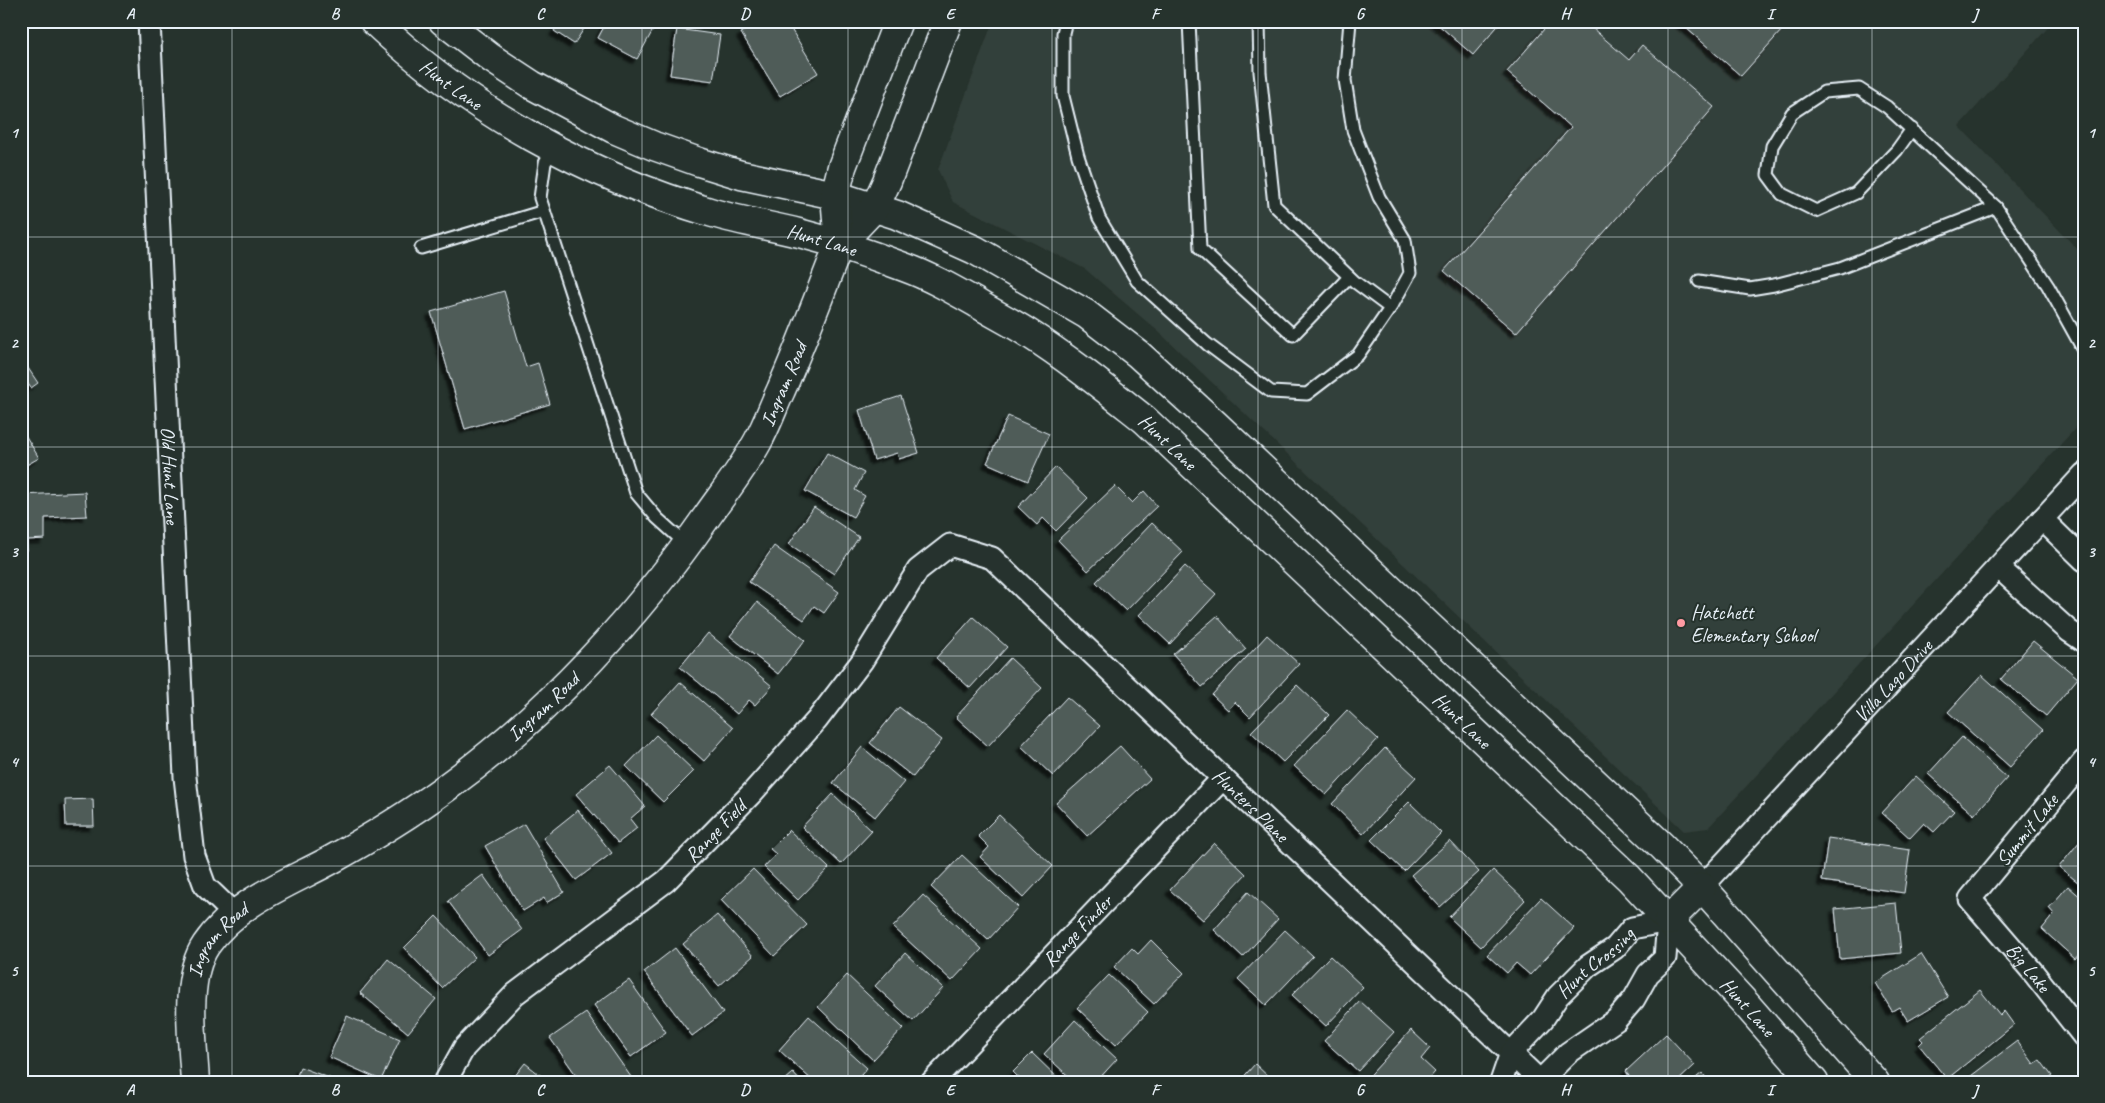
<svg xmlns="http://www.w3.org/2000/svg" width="2105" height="1103" viewBox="0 0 2105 1103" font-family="Caveat,sans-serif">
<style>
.built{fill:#333f3a}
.building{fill:#505c59;stroke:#e8f1f8;filter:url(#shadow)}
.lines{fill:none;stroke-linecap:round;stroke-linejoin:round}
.service-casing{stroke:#e8f1f8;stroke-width:15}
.minor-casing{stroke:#e8f1f8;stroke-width:25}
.tertiary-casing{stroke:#e8f1f8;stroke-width:31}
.secondary-casing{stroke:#e8f1f8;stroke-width:31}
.service{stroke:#26332d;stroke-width:11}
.minor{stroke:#26332d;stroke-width:21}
.tertiary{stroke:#26332d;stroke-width:28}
.secondary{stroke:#26332d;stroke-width:28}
.grid{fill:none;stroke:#e8f1f8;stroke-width:1;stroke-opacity:0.55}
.poi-dot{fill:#ff9aa2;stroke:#26332d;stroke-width:2}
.labels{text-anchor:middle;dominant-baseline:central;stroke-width:4;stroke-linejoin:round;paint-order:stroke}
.street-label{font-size:20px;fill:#e8f1f8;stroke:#26332d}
.poi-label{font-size:20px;fill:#e8f1f8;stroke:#26332d;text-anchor:start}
.neatline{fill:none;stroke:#e8f1f8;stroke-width:2}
.grid-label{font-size:16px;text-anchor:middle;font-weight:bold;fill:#e8f1f8}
</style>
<defs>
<filter id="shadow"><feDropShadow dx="-4.5" dy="4.5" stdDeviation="1" flood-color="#0009"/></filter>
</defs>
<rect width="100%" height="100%" fill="#26332d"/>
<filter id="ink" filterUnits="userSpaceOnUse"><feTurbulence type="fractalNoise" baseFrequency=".02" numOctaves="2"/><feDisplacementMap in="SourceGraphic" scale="10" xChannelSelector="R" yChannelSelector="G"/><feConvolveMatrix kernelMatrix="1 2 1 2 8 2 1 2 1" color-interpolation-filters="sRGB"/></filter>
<g filter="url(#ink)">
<path class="built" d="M993 21H2054L1959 126 2084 256V419L1708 828 1684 831 1160 333 1085 269 953 202 938 170Z"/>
<g class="building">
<path d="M561 21H589L574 44 554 31Z"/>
<path d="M607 21H658L637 59 598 38Z"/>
<path d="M760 21H786L818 73 780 96 741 33Z"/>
<path d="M1434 21H1502L1473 55Z"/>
<path d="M1551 21H1584L1629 60 1642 45 1714 107 1516 333 1444 271 1571 127 1507 72Z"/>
<path d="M1678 21H1790L1741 76Z"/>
<path d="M677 29 720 35 713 81 670 75Z"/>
<path d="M504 291 526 367 538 363 550 404 465 429 431 312Z"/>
<path d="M22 359 38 383 31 388 21 374Z"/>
<path d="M901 396 919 453 899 459 897 453 874 460 859 410Z"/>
<path d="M1008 416 1049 434 1028 481 987 463Z"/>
<path d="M21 428 39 458 21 468Z"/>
<path d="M827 453 864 473 855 490 865 496 853 517 805 491Z"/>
<path d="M1056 467 1088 498 1056 531 1043 518 1037 525 1018 507Z"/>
<path d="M1115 486 1132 503 1144 491 1157 506 1088 571 1058 540Z"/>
<path d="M85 492 87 516 45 518V539L27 540V550L21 551V495Z"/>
<path d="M814 507 859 537 834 574 789 544Z"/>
<path d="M1152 523 1183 552 1126 611 1096 582Z"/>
<path d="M774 546 839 592 824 613 814 606 804 620 749 582Z"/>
<path d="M1185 566 1216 594 1170 644 1139 615Z"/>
<path d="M21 570H24L27 635H21Z"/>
<path d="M757 602 805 640 778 674 730 636Z"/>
<path d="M1217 616 1246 649 1202 687 1173 654Z"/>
<path d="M973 617 1007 647 970 688 936 658Z"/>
<path d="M708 633 772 686 755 705 749 700 737 714 680 667Z"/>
<path d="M1267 635 1299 664 1250 717 1235 702 1228 710 1212 695Z"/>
<path d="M2033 641 2078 678 2046 716 2001 679Z"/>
<path d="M1010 658 1042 688 988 746 956 717Z"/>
<path d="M1982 675 2043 730 2010 767 1948 712Z"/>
<path d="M680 682 733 728 704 761 651 714Z"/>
<path d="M1297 685 1329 715 1283 762 1251 732Z"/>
<path d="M1067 697 1100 726 1053 776 1021 746Z"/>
<path d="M899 707 942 740 913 777 870 743Z"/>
<path d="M1347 710 1378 739 1326 795 1294 766Z"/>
<path d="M656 735 694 771 663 802 626 766Z"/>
<path d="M1962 737 2007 778 1974 815 1928 774Z"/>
<path d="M1120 746 1150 779 1087 836 1056 803Z"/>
<path d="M862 747 904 782 875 817 833 783Z"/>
<path d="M1385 748 1416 777 1363 834 1332 804Z"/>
<path d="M610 765 645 806 630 819 637 828 618 843 576 794Z"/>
<path d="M1916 776 1954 811 1934 832 1924 823 1910 838 1882 813Z"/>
<path d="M833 794 872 831 841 864 802 827Z"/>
<path d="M93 799 94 826H66L65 800Z"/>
<path d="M1409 802 1441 833 1404 871 1371 840Z"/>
<path d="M578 810 612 853 576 880 543 838Z"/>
<path d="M999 815 1053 866 1023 898 980 857 989 847 978 836Z"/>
<path d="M524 824 564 892 546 903 544 898 523 911 485 846Z"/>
<path d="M789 830 829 868 798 900 764 867 776 854 770 849Z"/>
<path d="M2084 836V887L2059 867Z"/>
<path d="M1828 838 1910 850 1904 893 1822 881Z"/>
<path d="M1450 841 1479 872 1440 907 1411 875Z"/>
<path d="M1214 843 1246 874 1203 920 1170 890Z"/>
<path d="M962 855 1018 907 988 940 931 887Z"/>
<path d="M753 869 807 925 774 956 721 900Z"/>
<path d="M1493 870 1525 900 1481 947 1449 917Z"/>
<path d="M483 875 522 930 488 955 448 901Z"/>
<path d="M2068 886 2084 900V948L2075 959 2042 929 2054 914 2049 908Z"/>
<path d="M1248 892 1278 919 1243 957 1214 930Z"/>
<path d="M923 895 982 949 952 981 893 927Z"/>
<path d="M1541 898 1574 928 1530 975 1516 963 1507 973 1487 955Z"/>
<path d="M1896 903 1901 953 1840 959 1835 909Z"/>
<path d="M717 915 753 956 719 986 683 944Z"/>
<path d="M436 916 475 957 442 988 404 948Z"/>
<path d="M1285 930 1313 956 1266 1005 1238 979Z"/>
<path d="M1151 940 1184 973 1154 1004 1114 967 1132 948 1138 954Z"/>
<path d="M675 948 723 1013 692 1036 644 972Z"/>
<path d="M21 949 24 999H21Z"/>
<path d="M905 953 943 988 913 1021 875 986Z"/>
<path d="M1921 954 1948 997 1908 1021 1899 1007 1892 1011 1875 983Z"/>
<path d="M1330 956 1363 987 1326 1026 1292 995Z"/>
<path d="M388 959 436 999 408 1033 360 993Z"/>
<path d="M847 975 903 1028 873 1060 818 1007Z"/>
<path d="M1109 975 1148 1012 1116 1045 1077 1008Z"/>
<path d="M629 980 666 1032 631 1057 594 1005Z"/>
<path d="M1980 990 2000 1015 2004 1011 2014 1025 1947 1079 1919 1045 1923 1041 1920 1038Z"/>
<path d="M1360 1001 1394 1032 1358 1071 1324 1041Z"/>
<path d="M586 1013 631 1077 625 1082H581L550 1038Z"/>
<path d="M347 1016 400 1039 381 1080 329 1057Z"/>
<path d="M809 1016 867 1068 855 1082H814L779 1050Z"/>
<path d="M1075 1020 1117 1059 1096 1082H1075L1044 1054Z"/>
<path d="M1411 1030 1430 1048 1421 1059 1435 1072 1426 1082H1364Z"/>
<path d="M1666 1034 1695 1065 1677 1082H1632L1626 1071Z"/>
<path d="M2017 1041 2034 1064 2040 1060 2052 1076 2044 1082H1963Z"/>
<path d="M1032 1053 1062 1082H1020L1021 1080 1013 1072Z"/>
<path d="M525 1063 549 1082H510Z"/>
<path d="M1255 1064 1274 1082H1239Z"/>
<path d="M300 1067 340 1082H295Z"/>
<path d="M793 1073 801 1082H783Z"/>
<path d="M1702 1073 1710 1082H1691Z"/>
</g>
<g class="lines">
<defs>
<g id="service">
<path d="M1066 21 1063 33V96L1078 156 1099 218 1137 281 1207 344 1271 392 1307 394 1358 355 1393 304 1410 273 1405 240 1379 197 1353 130 1345 80 1350 21"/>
<path d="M1189 21 1200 249 1293 335 1349 277"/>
<path d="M1259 21 1260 72 1274 205 1355 282 1390 308"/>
<path d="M1912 129 1897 150 1856 193 1816 211 1782 194 1768 175 1772 146 1792 113 1824 92 1859 89 1887 107 1996 207 2048 286 2084 351"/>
<path d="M554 148 545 163 540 198 636 493 657 518 687 545"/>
<path d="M421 248 544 211"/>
<path d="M1699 281 1750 289 1774 285 1840 268 1996 207"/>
</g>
<g id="minor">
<path id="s1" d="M149 21 185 777 194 856 205 886 234 914"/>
<path d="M2042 519 2084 560"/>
<path d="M1998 567 2069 631 2084 641"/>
<path id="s2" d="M2084 761 1970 899 2032 971 2084 1037"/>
<path id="s3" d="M1702 887 2084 474"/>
<path id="s4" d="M445 1082 464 1048 515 994 666 881 752 793 817 720 862 661 918 570 950 545 992 558 1541 1082"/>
<path id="s5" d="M932 1082 1223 778"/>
<path id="s6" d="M1501 1082 1511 1053 1543 1019 1558 996 1588 966 1615 948 1632 928 1668 921 1665 958 1648 974 1634 999 1616 1020 1568 1053 1539 1082"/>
</g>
<g id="tertiary">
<path id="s7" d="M195 1082C193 1042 183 979 206 945 235 903 286 884 329 861 369 839 410 814 447 787 548 714 637 617 708 515 725 491 744 467 758 441 767 425 773 407 781 390 802 342 820 294 839 245"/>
</g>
<g id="secondary">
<path id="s8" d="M374 21C469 111 588 176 713 213 741 221 770 226 799 233 834 242 870 254 904 267 929 276 952 289 975 302 992 313 1011 322 1028 333 1069 359 1107 390 1145 420L1629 878 1745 1003 1814 1082"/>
<path d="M443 21 491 58 532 85 614 129 654 146 699 162 741 175 835 195 897 215 975 250 1086 314 1138 354 1215 424 1662 846 1702 887 1875 1082"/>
<path d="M839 245 875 207 887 181 948 21"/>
<path d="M839 245 835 195 842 167 898 21"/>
<path d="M1668 921 1702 887"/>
</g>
</defs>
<use href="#service" class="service-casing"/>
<use href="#minor" class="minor-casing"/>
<use href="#tertiary" class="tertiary-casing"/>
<use href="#secondary" class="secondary-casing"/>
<use href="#service" class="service"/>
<use href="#minor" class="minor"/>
<use href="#tertiary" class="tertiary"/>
<use href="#secondary" class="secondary"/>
</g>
</g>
<path class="grid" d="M232 21V1082M438 21V1082M642 21V1082M848 21V1082M1052 21V1082M1258 21V1082M1462 21V1082M1668 21V1082M1872 21V1082M21 237H2084M21 447H2084M21 656H2084M21 866H2084"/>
<circle class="poi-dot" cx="1681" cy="623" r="5"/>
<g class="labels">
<g class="street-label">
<text stroke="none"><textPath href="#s8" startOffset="100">Hunt Lane</textPath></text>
<text stroke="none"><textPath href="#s8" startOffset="505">Hunt Lane</textPath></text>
<text stroke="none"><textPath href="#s7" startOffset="960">Ingram Road</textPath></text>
<text stroke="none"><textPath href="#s8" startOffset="910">Hunt Lane</textPath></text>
<text stroke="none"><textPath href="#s1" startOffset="455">Old Hunt Lane</textPath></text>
<text stroke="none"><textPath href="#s3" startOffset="281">Villa Lago Drive</textPath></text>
<text stroke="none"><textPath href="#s7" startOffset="555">Ingram Road</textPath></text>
<text stroke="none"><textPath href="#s8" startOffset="1315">Hunt Lane</textPath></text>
<text stroke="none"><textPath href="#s4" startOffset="1146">Hunters Plane</textPath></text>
<text stroke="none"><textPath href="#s4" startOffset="372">Range Field</textPath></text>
<text transform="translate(2027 830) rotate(-51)">Summit Lake</text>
<text stroke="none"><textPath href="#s5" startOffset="210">Range Finder</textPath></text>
<text stroke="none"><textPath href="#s7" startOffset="150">Ingram Road</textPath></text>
<text stroke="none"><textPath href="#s6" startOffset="155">Hunt Crossing</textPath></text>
<text stroke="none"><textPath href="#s2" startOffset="269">Big Lake</textPath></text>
<text stroke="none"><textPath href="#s8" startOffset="1720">Hunt Lane</textPath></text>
</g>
<g class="poi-label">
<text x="1691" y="612">Hatchett<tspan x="1691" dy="23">Elementary School</tspan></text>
</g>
</g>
<rect width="2105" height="1103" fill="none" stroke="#26332d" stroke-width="55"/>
<rect x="28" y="28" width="2050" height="1048" class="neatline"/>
<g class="grid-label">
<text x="130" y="19">A</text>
<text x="335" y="19">B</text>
<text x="540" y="19">C</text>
<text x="745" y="19">D</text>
<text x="950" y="19">E</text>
<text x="1155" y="19">F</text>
<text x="1360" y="19">G</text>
<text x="1565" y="19">H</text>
<text x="1770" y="19">I</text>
<text x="1975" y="19">J</text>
<text x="14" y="138">1</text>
<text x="2091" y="138">1</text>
<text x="14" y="348">2</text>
<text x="2091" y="348">2</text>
<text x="14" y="557">3</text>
<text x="2091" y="557">3</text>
<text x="14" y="767">4</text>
<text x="2091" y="767">4</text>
<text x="14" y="976">5</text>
<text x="2091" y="976">5</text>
<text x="130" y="1095">A</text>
<text x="335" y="1095">B</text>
<text x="540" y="1095">C</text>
<text x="745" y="1095">D</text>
<text x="950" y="1095">E</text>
<text x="1155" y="1095">F</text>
<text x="1360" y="1095">G</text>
<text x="1565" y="1095">H</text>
<text x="1770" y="1095">I</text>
<text x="1975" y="1095">J</text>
</g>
</svg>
